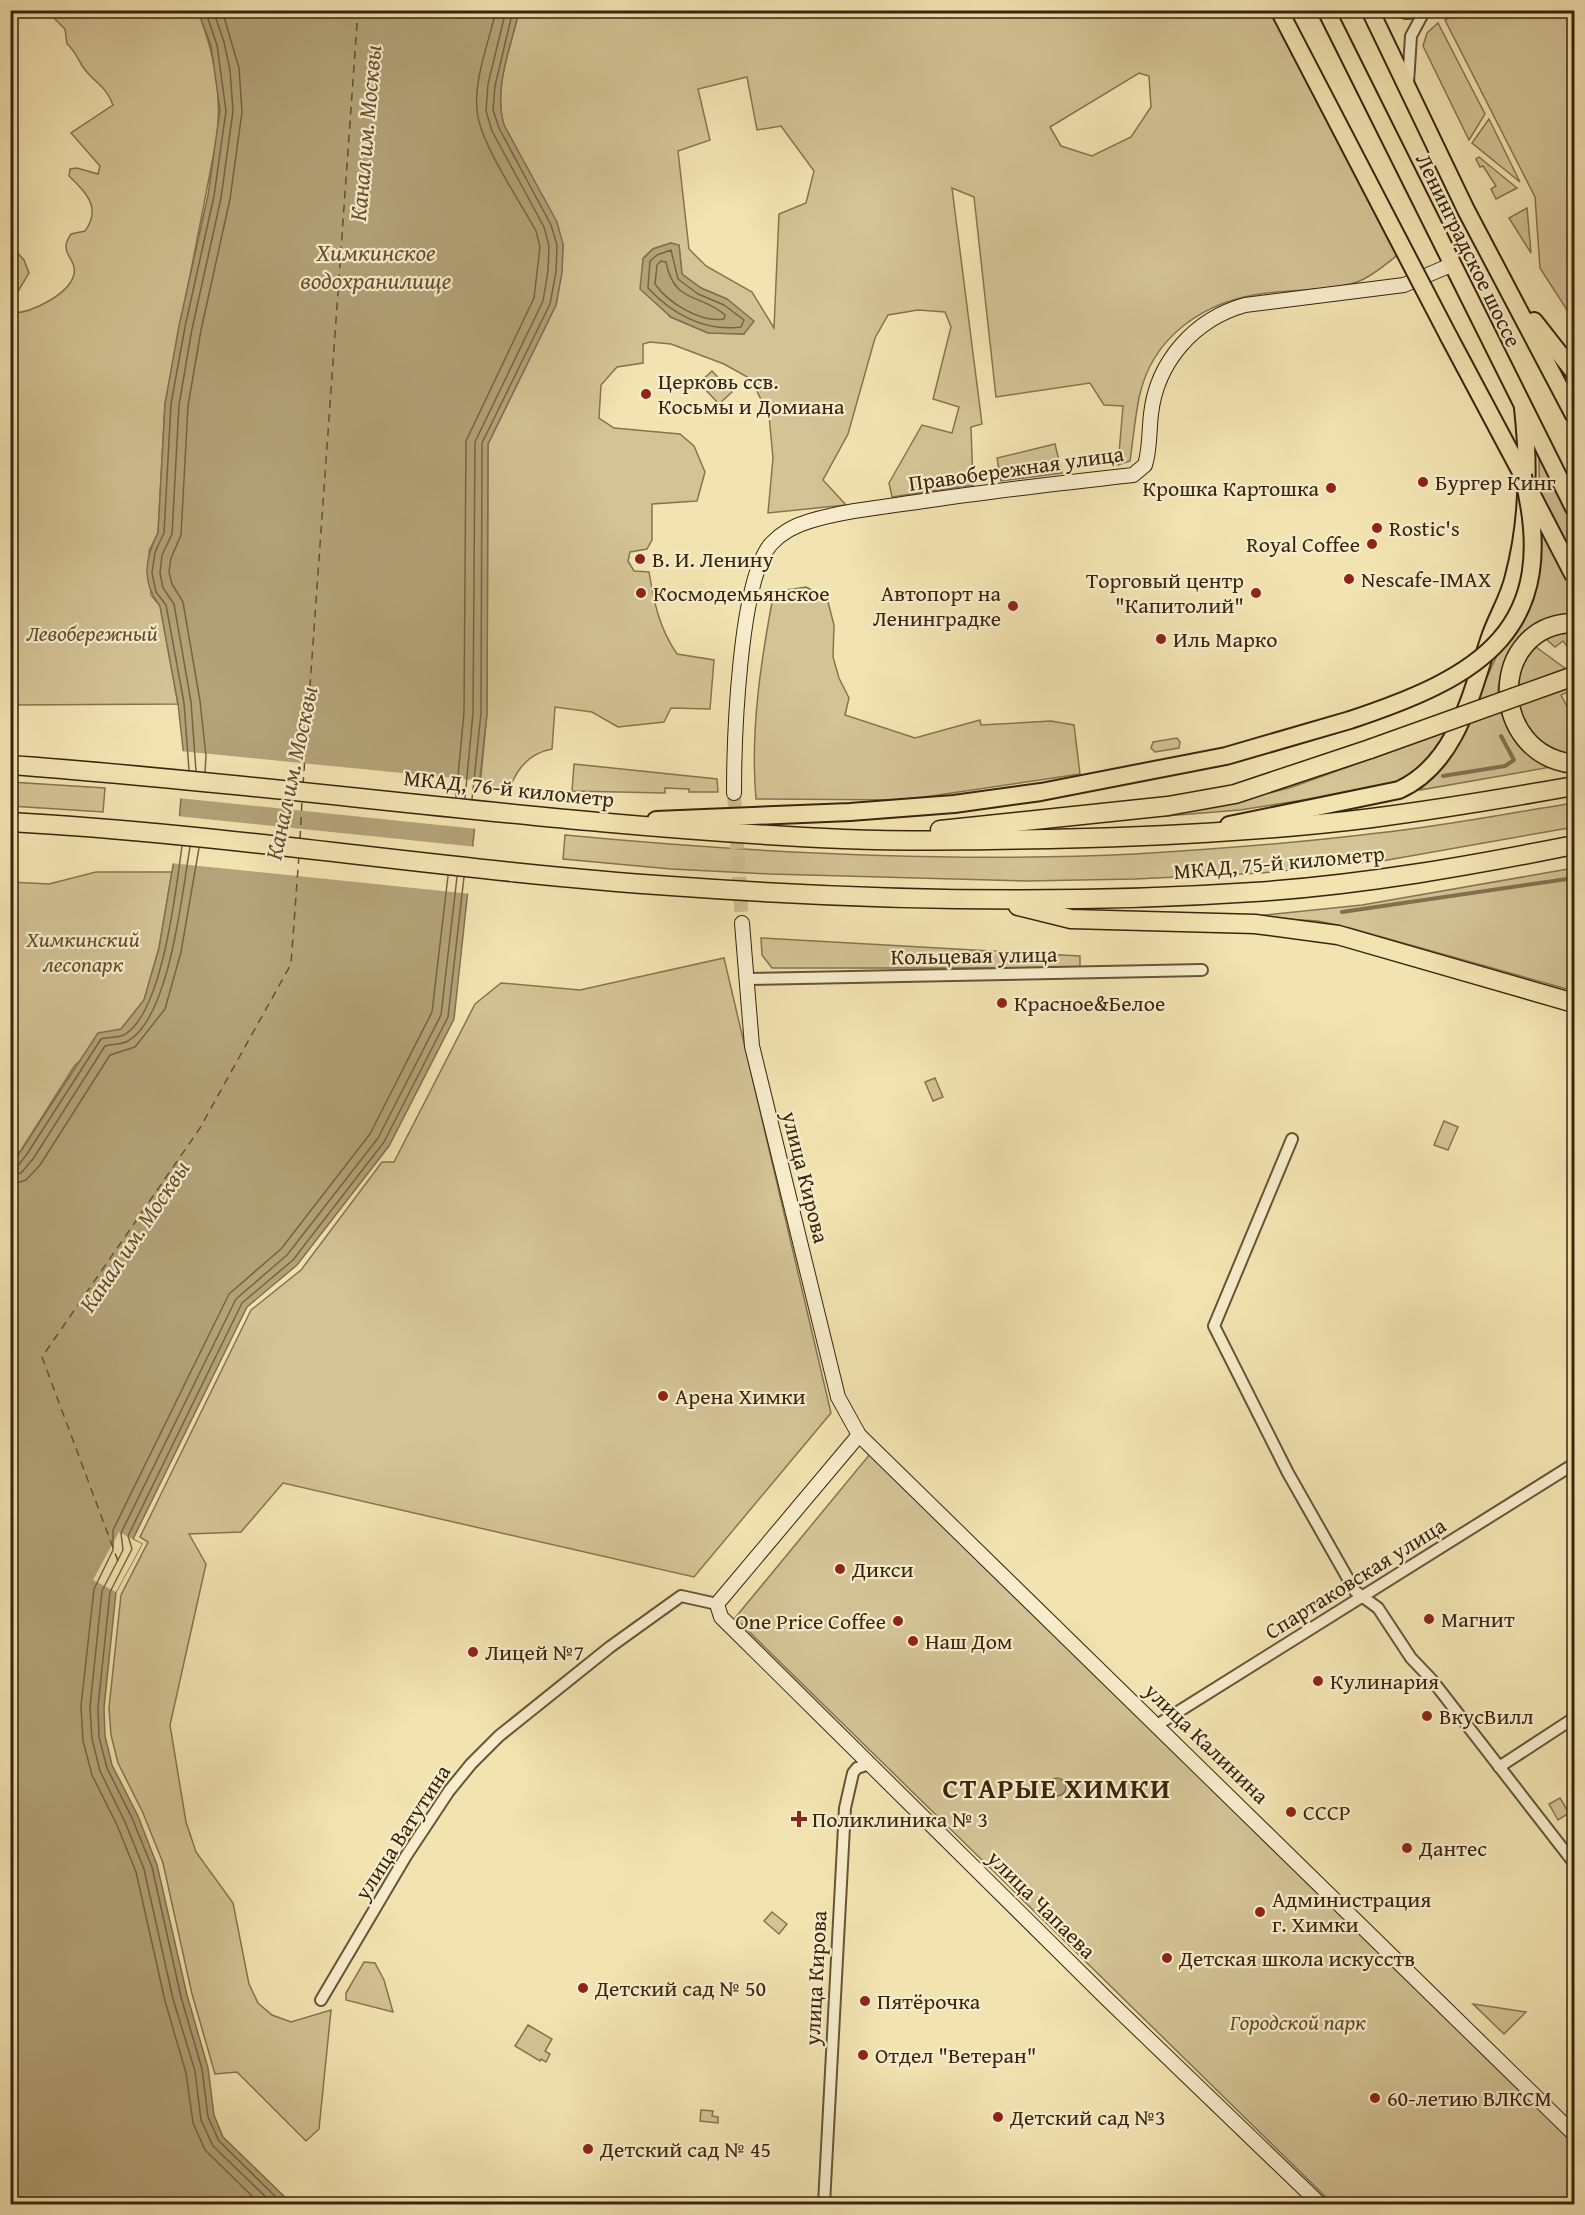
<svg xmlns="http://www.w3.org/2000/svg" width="1585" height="2215" viewBox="0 0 1585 2215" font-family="'Gentium Book Plus',serif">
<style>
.green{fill:#d3c395;stroke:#867450;stroke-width:1.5;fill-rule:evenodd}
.water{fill:#b3a379;stroke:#82704d;stroke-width:1.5}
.pier{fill:#f2e4b1}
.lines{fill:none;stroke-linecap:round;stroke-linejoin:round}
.shore{stroke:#766442;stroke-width:1.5}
.stream{stroke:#82704d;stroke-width:4}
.ferry{stroke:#645032;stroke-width:1.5;stroke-dasharray:8 6;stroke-linecap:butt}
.secondary-tunnel{stroke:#cdbe90;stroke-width:14;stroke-dasharray:14 7;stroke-linecap:butt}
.street-casing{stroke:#675435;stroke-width:14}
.secondary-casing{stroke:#39240c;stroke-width:16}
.primary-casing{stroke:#39240c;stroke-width:20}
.highway-casing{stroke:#39240c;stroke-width:21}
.street{stroke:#f7edcc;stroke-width:10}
.secondary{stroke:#f7edcc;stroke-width:14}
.primary{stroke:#f2e4b1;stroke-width:16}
.highway{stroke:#f2e4b1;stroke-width:18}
.primary-bridge-casing{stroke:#39240c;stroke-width:20;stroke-linecap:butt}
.highway-bridge-casing{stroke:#39240c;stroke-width:21;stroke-linecap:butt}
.primary-bridge{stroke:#f2e4b1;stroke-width:16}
.highway-bridge{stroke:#f2e4b1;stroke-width:18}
.poi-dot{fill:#8f2418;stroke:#f7edcc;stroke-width:2}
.labels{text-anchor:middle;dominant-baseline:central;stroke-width:4.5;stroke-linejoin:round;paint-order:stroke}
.street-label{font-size:22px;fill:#39240c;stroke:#f7edcc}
.poi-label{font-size:22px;fill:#39240c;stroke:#f7edcc;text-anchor:start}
.park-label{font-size:22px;font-style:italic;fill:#604c2e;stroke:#f7edcc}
.water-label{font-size:24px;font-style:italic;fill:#645032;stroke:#f7edcc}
.district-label{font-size:28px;font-weight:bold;letter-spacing:1.5px;fill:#39240c;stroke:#f7edcc}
</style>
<rect width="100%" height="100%" fill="#f2e4b1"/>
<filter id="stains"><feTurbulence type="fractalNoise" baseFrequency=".00333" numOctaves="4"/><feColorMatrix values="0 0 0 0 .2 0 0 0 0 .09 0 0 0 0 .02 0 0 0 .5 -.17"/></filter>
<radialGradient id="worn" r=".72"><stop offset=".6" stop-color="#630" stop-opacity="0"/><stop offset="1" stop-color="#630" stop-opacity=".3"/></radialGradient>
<g class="green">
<path d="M47 11H198C214 53 222 91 217 137L165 404 158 533 149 551 151 595 160 606 178 704 11 705V258L15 250 24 260 29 273 14 298 13 313C31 313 70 294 74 274 77 257 57 254 71 234L85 231C102 208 86 192 69 176L70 169 77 168 98 174 100 166 71 133 113 105C107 88 97 84 86 71 78 62 77 52 67 44L65 29Z"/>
<path d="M519 11H1270L1399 254C1387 263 1372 277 1357 282 1333 290 1293 290 1267 293 1206 300 1152 335 1139 398 1135 418 1133 440 1130 461L1118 465 1123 406 1104 405 1090 383 996 397 974 197 952 188 982 424 971 427 973 485 892 497 889 483 922 425 952 433 959 407 933 399 951 327 945 312 918 310 888 315 875 338 848 434 823 480 846 505 768 513 773 458 769 416 751 379 724 364 671 344 650 342 643 344V363L617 367 601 385 599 418 614 428 680 434 694 446 705 472 697 501 652 504V540L647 549 630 552 628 561 634 571 649 572C654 602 659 628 677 654L714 660 710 709 671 708 664 722 618 727 592 712 555 707 552 749C530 753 517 768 510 788L480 786 487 713 488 444 556 305 562 272 563 244 504 125C493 88 511 47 519 11ZM1139 73 1149 76 1151 107 1131 137 1092 156 1061 146 1050 127ZM747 77 757 130 781 126 814 171 806 203 779 214 774 328 752 292 706 266 689 249 678 151 710 140 698 89ZM670 243 679 245 682 274 701 288 727 299 744 334 708 333 670 317 643 273V258L653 249Z"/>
<path d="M1455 11H1574V321L1540 268 1535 197 1445 20 1456 14Z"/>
<path d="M1438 23 1485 114 1469 140 1423 46 1427 33Z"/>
<path d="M1489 119 1520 182 1472 143Z"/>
<path d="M1479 157 1517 188 1496 199 1491 189 1496 186 1483 166 1480 167 1476 159Z"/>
<path d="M1527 208 1531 253 1509 218Z"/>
<path d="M712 371 732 392 719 404 699 383Z"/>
<path d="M1055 444 1062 473 1001 481 997 458Z"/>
<path d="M1539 456 1574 524V614C1547 616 1542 623 1525 643 1518 650 1509 659 1504 668 1485 707 1516 751 1551 767L1420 790 1442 767 1455 747 1498 653 1519 626 1533 594 1540 568Z"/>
<path d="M806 587 827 598 834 625 833 657 839 678 849 698 845 715 915 738 980 720 981 725 1051 721 1074 725 1080 774 904 800 756 799C750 731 761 659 774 592Z"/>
<path d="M1574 628V655L1563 641 1555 647 1546 639Z"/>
<path d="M1536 647 1574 675V689L1561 695 1572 716 1574 715V759C1564 754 1543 750 1536 741 1511 713 1507 675 1536 647Z"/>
<path d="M1452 730 1422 771 1386 787 1240 810 1166 816 1165 813 1244 799 1289 788Z"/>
<path d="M1177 738 1180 742 1179 748 1155 752 1151 748 1153 742Z"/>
<path d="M574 764 717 779 718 792H689V789L665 788V793L572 791Z"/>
<path d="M10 782 105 788 103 812 11 806Z"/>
<path d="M1574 803V827L1382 861 1261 873 1135 879 1027 881 770 874 671 869 563 859 565 835C754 853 945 863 1135 854 1216 849 1298 843 1378 833 1444 826 1509 813 1574 803Z"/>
<path d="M1574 868V991L1350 928 1318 921 1246 917 1362 905Z"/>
<path d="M96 872H172L159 948 144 1000 121 1029 75 1065 11 1166V882L49 884Z"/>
<path d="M761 938 1080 956V968H772L762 955Z"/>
<path d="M724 958 831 1413 694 1577 283 1483 241 1532 189 1534 206 1564 170 1725 186 1822 196 1852 233 1903 249 1984 258 2003 272 2015 291 2022 331 2010 319 2129 306 2141 237 2072 215 2074 192 1994 163 1863 143 1813 118 1763 111 1735 109 1708 121 1595 148 1542 140 1537 251 1310 301 1270 382 1162H394L475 1004 501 983 580 990Z"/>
<path d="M935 1078 943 1097 933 1101 925 1082Z"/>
<path d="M1444 1121 1458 1127 1448 1150 1434 1145Z"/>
<path d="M870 1454 1574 2143V2204H1333L735 1618Z"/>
<path d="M1560 1798 1569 1813 1558 1820 1549 1804Z"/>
<path d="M772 1912 787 1924 779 1934 764 1921Z"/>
<path d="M364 1962 375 1963 384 1980 393 2012 346 2000V1993Z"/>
<path d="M1473 2004 1526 2012 1504 2034Z"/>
<path d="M528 2025 552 2039 545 2051 550 2054 546 2062 541 2059 540 2061 515 2046Z"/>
<path d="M701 2110 713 2111 712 2116 718 2117V2123L700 2121Z"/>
</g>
<g class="water">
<path d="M198 11H519C511 47 493 88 504 125L557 222 563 244 562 272 556 305 488 444 487 713 454 1019 389 1146 297 1265 247 1307 133 1539 142 1544 116 1592 104 1708 105 1736 112 1765 138 1816 157 1865 187 1995 208 2068 214 2115 223 2137 292 2204H11V1166L98 1033 121 1029 144 1000 159 948 178 836 184 758 178 704 160 606C141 582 145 558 158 533L165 404 179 326 208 195 220 110 211 46Z"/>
<path d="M671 243 679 245 682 274 701 288 727 299 754 321 744 334 708 333 671 317 640 289 643 259 653 249Z"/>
<circle cx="1057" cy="1787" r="9"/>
</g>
<g class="pier">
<path d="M180 751 483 781 478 829 178 798Z"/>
<path d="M176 816 477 847 472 894 170 863Z"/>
<path d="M119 1532 142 1544 116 1592 93 1580Z"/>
</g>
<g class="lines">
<g class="shore">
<path d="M671 250 678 279 698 294 724 305 744 320 741 327C705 332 672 314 648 288L650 261 657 255Z"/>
<path d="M661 261 666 262C674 304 700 293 725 315L724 319C701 323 668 303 655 284L657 265Z"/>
<path d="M189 770 184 703 166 605 156 592 152 573 155 552 164 533 171 404 185 327 214 196 226 111 217 45 205 10"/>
<path d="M196 771 191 702 174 604 163 588 160 573 162 555 172 534 179 405 192 329 221 198 233 111 230 70 224 42 213 10"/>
<path d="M205 772 206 756 200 701 183 602 172 584 169 572 171 558 181 535 188 406 201 330 230 199 242 112 239 68 222 10"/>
<path d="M456 797 464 712 466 441 534 298 540 247 536 231C520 201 479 142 477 110 474 78 489 42 496 10"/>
<path d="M465 798 473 713 475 442 543 301 548 271 549 246 544 227 492 131 486 111 488 84 506 10"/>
<path d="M472 799 481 713 482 443 550 304 556 272 557 245 551 225 499 128 493 110 495 86 513 10"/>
<path d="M10 1169 17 1167 27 1154 101 1039C108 1037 117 1038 124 1035 163 1013 176 888 182 846"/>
<path d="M10 1176 21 1173 33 1159 105 1046C112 1044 121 1045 128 1041 170 1017 182 893 190 847"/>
<path d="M10 1185 26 1180 40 1165 110 1055 135 1047 165 1009 181 952 199 848"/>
<path d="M260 2204 205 2150 193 2123 186 2073 165 2001 136 1872 117 1825 92 1775 83 1741 81 1706 94 1589 113 1550V1530L229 1294 281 1249 370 1134 432 1012 448 876"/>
<path d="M273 2204 213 2146 201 2120 195 2071 173 1999 144 1869 125 1822 100 1771 92 1739 90 1707 102 1591 123 1550 121 1533 236 1299 287 1255 378 1138 441 1015 457 877"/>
<path d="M283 2204 219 2141 208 2117 202 2069 181 1997 152 1867 132 1818 107 1768 99 1737 98 1707 110 1592 132 1549 128 1536 242 1303 293 1260 384 1142 448 1017 464 877"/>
</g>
<g class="stream">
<path d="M1443 776 1505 766 1514 760 1501 736"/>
<path d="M1342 912 1574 878"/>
</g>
<g class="ferry">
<path d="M303 785 358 10"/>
<path d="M300 839 302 801"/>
<path d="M118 1561 42 1357 200 1128 291 964 299 855"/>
</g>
<path class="secondary-tunnel" d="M734 793 742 923"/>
<defs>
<g id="street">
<path d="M1397 10 1406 13 1423 12"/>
<path d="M1408 83 1411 36 1425 10"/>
<path d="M746 979 1202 970"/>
<path d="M1292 1139 1214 1326 1288 1473 1355 1591 1378 1608 1411 1658 1432 1680 1574 1863"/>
<path d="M1157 1725 1574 1464"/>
<path d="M1499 1767 1574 1718"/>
<path d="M321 2000 406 1856 449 1791 471 1764 499 1736 610 1647 681 1596 717 1604"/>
<path d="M824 2204 845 1808 853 1773 857 1768 869 1764"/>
</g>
<g id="secondary">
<path d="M734 793C734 741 739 580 771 544 781 533 796 525 810 521 844 511 882 507 917 502 989 491 1061 483 1133 475L1145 465C1150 449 1149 431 1151 414 1157 361 1195 319 1245 305L1404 285 1451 265"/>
<path d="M742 923 752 1046 838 1397 859 1435 1574 2134"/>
<path d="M859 1435 717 1604 721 1617 1107 1999 1320 2204"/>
</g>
<g id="primary">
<path d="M1326 10 1574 508"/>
<path d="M1370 10 1466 210 1574 415"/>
<path d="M1534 321 1574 372"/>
<path d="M1449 337 1523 476"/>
<path d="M656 820 850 812 954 804 1041 792 1226 756 1350 720"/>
<path d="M1229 825 1399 790C1456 764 1471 695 1489 640 1496 618 1509 599 1514 576 1528 523 1529 462 1523 408"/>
</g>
<g id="highway">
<path d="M1574 623C1488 624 1486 754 1574 764"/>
<path d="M10 765C288 785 565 827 844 839 925 842 1007 840 1088 838 1183 835 1278 830 1372 818 1440 809 1507 798 1574 786"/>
<path d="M10 822C231 834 450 871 671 886 862 900 1063 905 1254 892 1362 885 1469 866 1574 845"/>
<path d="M940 830 1168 806 1235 794 1370 749"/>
<path d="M1018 906 1071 919 1255 924 1338 935 1574 1003"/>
</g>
</defs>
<use href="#street" class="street-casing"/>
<use href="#secondary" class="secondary-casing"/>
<use href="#primary" class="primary-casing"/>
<use href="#highway" class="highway-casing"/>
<use href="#street" class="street"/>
<use href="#secondary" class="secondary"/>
<use href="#primary" class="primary"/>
<use href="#highway" class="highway"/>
<defs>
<g id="primary-bridge">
<path d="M1279 10 1449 337"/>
<path d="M1531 493 1574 576"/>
<path d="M1350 720C1480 677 1562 630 1523 476"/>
</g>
<path id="highway-bridge" d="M1370 749 1574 676"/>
</defs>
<use href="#primary-bridge" class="primary-bridge-casing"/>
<use href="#highway-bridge" class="highway-bridge-casing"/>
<use href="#primary-bridge" class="primary-bridge"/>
<use href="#highway-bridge" class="highway-bridge"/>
</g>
<g class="poi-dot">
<circle cx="646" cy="394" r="6"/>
<circle cx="1423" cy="482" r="6"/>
<circle cx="1331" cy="488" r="6"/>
<circle cx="1377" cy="528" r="6"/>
<circle cx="1372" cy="544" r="6"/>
<circle cx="640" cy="559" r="6"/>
<circle cx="1349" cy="579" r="6"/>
<circle cx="641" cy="593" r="6"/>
<circle cx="1256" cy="593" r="6"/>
<circle cx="1013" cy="606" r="6"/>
<circle cx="1161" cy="639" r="6"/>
<circle cx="1002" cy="1003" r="6"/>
<circle cx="663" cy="1396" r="6"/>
<circle cx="840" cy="1569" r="6"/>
<circle cx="1429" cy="1619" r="6"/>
<circle cx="898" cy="1621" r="6"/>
<circle cx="913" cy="1641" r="6"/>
<circle cx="473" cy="1652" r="6"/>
<circle cx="1318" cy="1681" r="6"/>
<circle cx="1427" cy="1716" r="6"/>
<circle cx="1291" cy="1812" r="6"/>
<path d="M796 1810h6v6h6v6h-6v6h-6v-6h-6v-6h6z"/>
<circle cx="1407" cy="1848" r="6"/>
<circle cx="1260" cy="1912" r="6"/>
<circle cx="1167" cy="1958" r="6"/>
<circle cx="583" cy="1988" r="6"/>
<circle cx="865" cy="2001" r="6"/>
<circle cx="863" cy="2055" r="6"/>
<circle cx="1375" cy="2098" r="6"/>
<circle cx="998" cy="2117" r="6"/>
<circle cx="588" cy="2149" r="6"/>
</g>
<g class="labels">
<g class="street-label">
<text transform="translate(1469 250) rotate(64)">Ленинградское шоссе</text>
<text transform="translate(1016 468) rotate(-8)">Правобережная улица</text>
<text transform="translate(509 788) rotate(6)">МКАД, 76-й километр</text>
<text transform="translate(1279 862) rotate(-5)">МКАД, 75-й километр</text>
<text transform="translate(974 955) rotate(-1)">Кольцевая улица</text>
<text transform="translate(806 1177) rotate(76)">улица Кирова</text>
<text transform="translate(1355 1578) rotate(-32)">Спартаковская улица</text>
<text transform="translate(1207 1743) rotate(44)">улица Калинина</text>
<text transform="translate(402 1832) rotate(-57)">улица Ватутина</text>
<text transform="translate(1042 1904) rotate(45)">улица Чапаева</text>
<text transform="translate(815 1978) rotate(-87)">улица Кирова</text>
</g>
<g class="poi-label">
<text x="658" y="381">Церковь ссв.<tspan x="658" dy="25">Косьмы и Домиана</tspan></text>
<text x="1435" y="482">Бургер Кинг</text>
<text x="1319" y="488" text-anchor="end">Крошка Картошка</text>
<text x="1389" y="528">Rostic's</text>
<text x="1360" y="544" text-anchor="end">Royal Coffee</text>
<text x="652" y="559">В. И. Ленину</text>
<text x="1361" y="579">Nescafe-IMAX</text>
<text x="1244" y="580" text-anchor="end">Торговый центр<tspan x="1244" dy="25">"Капитолий"</tspan></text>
<text x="653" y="593">Космодемьянское</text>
<text x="1001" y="593" text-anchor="end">Автопорт на<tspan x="1001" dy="25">Ленинградке</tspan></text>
<text x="1173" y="639">Иль Марко</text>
<text x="1014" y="1003">Красное&amp;Белое</text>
<text x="675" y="1396">Арена Химки</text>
<text x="852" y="1569">Дикси</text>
<text x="1441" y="1619">Магнит</text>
<text x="886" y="1621" text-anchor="end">One Price Coffee</text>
<text x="925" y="1641">Наш Дом</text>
<text x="485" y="1652">Лицей №7</text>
<text x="1330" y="1681">Кулинария</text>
<text x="1439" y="1716">ВкусВилл</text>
<text x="1303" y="1812">СССР</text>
<text x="812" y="1819">Поликлиника № 3</text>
<text x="1419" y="1848">Дантес</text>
<text x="1272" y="1899">Администрация<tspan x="1272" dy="25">г. Химки</tspan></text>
<text x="1179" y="1958">Детская школа искусств</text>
<text x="595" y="1988">Детский сад № 50</text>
<text x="877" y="2001">Пятёрочка</text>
<text x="875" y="2055">Отдел "Ветеран"</text>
<text x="1387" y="2098">60-летию ВЛКСМ</text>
<text x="1010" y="2117">Детский сад №3</text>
<text x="600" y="2149">Детский сад № 45</text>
</g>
<g class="park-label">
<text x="92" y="633">Левобережный</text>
<text x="83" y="939">Химкинский<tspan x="83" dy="25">лесопарк</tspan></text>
<text x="1298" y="2022">Городской парк</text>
</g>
<g class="water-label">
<text transform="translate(365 133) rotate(-85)">Канал им. Москвы</text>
<text x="376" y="252">Химкинское<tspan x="376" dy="28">водохранилище</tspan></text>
<text transform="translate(291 773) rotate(-78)">Канал им. Москвы</text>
<text transform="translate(134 1236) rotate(-56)">Канал им. Москвы</text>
</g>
<g class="district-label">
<text x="1057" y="1787">СТАРЫЕ ХИМКИ</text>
</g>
</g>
<rect width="1585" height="2215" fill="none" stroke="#f2e4b1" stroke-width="36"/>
<rect x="12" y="12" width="1561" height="2191" fill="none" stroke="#39240c" stroke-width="3"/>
<rect x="18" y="18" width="1549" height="2179" fill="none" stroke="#39240c" stroke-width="1.5"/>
<rect width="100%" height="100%" filter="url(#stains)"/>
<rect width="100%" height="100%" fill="url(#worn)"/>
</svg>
